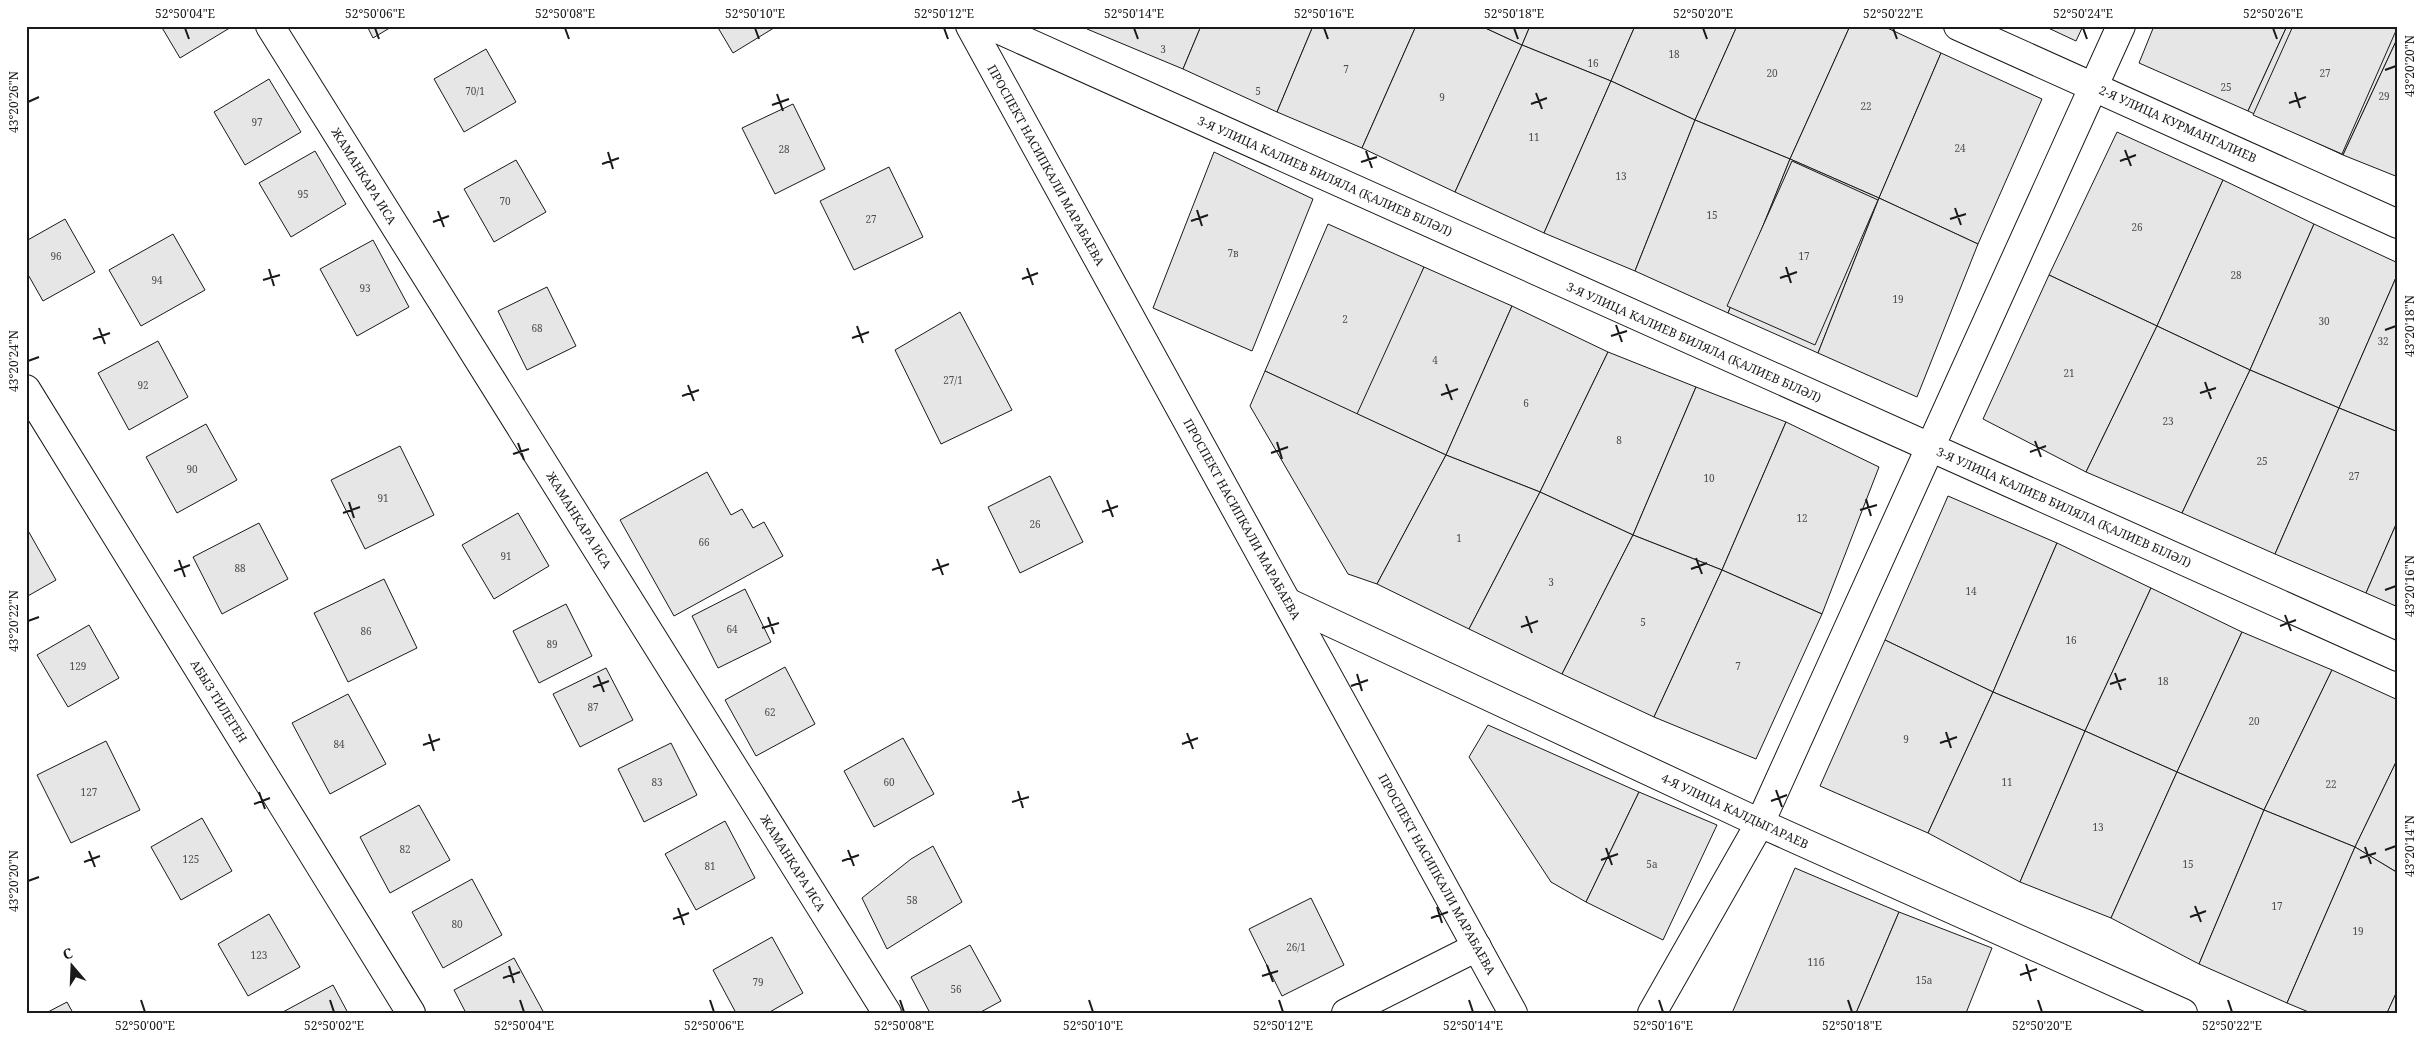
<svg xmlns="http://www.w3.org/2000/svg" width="2424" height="1039" viewBox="0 0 2424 1039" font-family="'Noto Serif',serif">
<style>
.building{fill:#e6e6e6;stroke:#1a1a1a}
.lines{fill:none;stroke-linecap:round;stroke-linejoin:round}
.minor-casing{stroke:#1a1a1a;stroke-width:30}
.major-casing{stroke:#1a1a1a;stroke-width:30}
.minor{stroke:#fff;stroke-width:28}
.major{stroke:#fff;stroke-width:28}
.ticks{fill:none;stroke:#1a1a1a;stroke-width:2}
.labels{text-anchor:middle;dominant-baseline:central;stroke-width:4;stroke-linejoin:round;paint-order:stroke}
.number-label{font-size:10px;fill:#4d4d4d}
.street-label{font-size:12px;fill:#1a1a1a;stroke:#fff}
.neatline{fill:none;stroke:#1a1a1a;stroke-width:2}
.ticks-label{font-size:12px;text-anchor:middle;fill:#1a1a1a}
</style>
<rect width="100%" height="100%" fill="#fff"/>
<g class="building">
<path d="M161 26H233L180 58Z"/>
<path d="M367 26H393L373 38Z"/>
<path d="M717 26H777L733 53Z"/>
<path d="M1088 26H1201L1183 69 1087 29Z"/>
<path d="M1201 26H1313L1277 112 1183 69Z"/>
<path d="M1313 26H1416L1362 148 1277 112Z"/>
<path d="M1416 26H1481L1522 45 1455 192 1362 148Z"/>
<path d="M1481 26H1530L1522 45Z"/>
<path d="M1530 26H1635L1611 81 1522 45Z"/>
<path d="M1635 26H1737L1695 120 1611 81Z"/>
<path d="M1737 26H1850L1790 159 1695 120Z"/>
<path d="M1850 26H1883L1941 53 1879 198 1790 159Z"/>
<path d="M2044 26H2083L2076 41Z"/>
<path d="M2154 26H2287L2248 111 2139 63Z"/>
<path d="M2287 26H2398V37L2343 155 2248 111Z"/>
<path d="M2293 26H2398L2342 154 2253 115Z"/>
<path d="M2398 37V177L2343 155Z"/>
<path d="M1522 45 1611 81 1544 233 1455 192Z"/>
<path d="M486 49 516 102 464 132 434 79Z"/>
<path d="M1941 53 2042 99 1978 244 1879 198Z"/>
<path d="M269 79 301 132 245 165 214 112Z"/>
<path d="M1611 81 1695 120 1635 271 1544 233Z"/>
<path d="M793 104 825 169 775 194 742 128Z"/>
<path d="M1695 120 1790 159 1728 313 1635 271Z"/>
<path d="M2117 132 2223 180 2157 326 2049 275Z"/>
<path d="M315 151 346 204 291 237 259 183Z"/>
<path d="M1214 152 1313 199 1252 351 1153 308Z"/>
<path d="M1790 159 1879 198 1818 353 1728 313Z"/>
<path d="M516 160 546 212 494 242 464 189Z"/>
<path d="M1792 161 1878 200 1815 345 1727 306Z"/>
<path d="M889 167 923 237 854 270 820 201Z"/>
<path d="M2223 180 2314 224 2250 370 2157 326Z"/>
<path d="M1879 198 1978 244 1917 397 1818 353Z"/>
<path d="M65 219 95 272 43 301 26 271V241Z"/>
<path d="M1328 224 1424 267 1365 418 1265 371Z"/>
<path d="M2314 224 2398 263V273L2339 408 2250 370Z"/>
<path d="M173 234 205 290 141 326 109 270Z"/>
<path d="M373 240 409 307 357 336 320 269Z"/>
<path d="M1424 267 1512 306 1446 455 1357 414Z"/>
<path d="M2398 273V432L2339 408Z"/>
<path d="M2049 275 2157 326 2086 472 1983 419Z"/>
<path d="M547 287 576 346 527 370 498 311Z"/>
<path d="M1512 306 1608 352 1540 492 1446 455Z"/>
<path d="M960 312 1012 410 941 444 895 350Z"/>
<path d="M2157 326 2250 370 2182 513 2086 472Z"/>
<path d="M158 341 188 397 129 430 98 373Z"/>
<path d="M1608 352 1696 387 1633 535 1540 492Z"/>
<path d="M2250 370 2339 408 2275 554 2182 513Z"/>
<path d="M1265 371 1446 455 1377 584 1348 574 1250 406Z"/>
<path d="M1696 387 1786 422 1722 570 1633 535Z"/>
<path d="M2339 408 2398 432V520L2366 593 2275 554Z"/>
<path d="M1786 422 1879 467 1822 614 1722 570Z"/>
<path d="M206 424 237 480 177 513 146 457Z"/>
<path d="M400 446 434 515 365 549 331 480Z"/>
<path d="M1446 455 1540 492 1469 629 1377 584Z"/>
<path d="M707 472 731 515 742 509 753 528 764 522 783 556 674 616 620 520Z"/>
<path d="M1050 476 1083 542 1020 573 988 507Z"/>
<path d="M1540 492 1633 535 1562 674 1469 629Z"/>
<path d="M1948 496 2057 543 1993 692 1885 640Z"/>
<path d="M518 513 549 566 494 599 462 545Z"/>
<path d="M2398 520V607L2366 593Z"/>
<path d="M259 523 288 579 222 614 193 557Z"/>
<path d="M26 527 56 580 26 597Z"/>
<path d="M1633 535 1722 570 1654 717 1562 674Z"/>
<path d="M2057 543 2151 588 2085 731 1993 692Z"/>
<path d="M1722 570 1822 614 1756 759 1654 717Z"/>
<path d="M384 579 417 648 348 682 314 613Z"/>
<path d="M2151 588 2242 632 2177 772 2085 731Z"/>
<path d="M745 589 771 642 718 668 692 616Z"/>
<path d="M566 604 592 656 539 683 513 631Z"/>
<path d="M89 625 119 678 68 707 37 655Z"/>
<path d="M2242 632 2332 670 2264 810 2177 772Z"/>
<path d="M1885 640 1993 692 1928 833 1820 786Z"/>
<path d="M785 667 815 724 756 756 725 700Z"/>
<path d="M606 668 633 720 580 747 553 694Z"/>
<path d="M2332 670 2398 700V758L2355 847 2264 810Z"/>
<path d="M1993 692 2085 731 2020 882 1928 833Z"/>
<path d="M348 694 386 764 330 794 292 723Z"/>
<path d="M1488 725 1639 792 1586 902 1551 882 1469 757Z"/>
<path d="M2085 731 2177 772 2111 918 2020 882Z"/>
<path d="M903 738 934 794 874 827 844 771Z"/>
<path d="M106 741 140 810 71 843 37 775Z"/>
<path d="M671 743 697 795 644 822 618 769Z"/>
<path d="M2398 758V873L2355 847Z"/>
<path d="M2177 772 2264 810 2199 964 2111 918Z"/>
<path d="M1639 792 1717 825 1663 940 1586 902Z"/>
<path d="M419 805 450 860 390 893 360 837Z"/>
<path d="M2264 810 2355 847 2287 1003 2199 964Z"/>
<path d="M202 818 232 871 181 900 151 847Z"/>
<path d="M725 821 755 878 696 910 665 854Z"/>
<path d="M933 846 962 902 887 949 862 898 911 859Z"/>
<path d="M2355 847 2398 873V989L2387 1013H2311L2287 1003Z"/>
<path d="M1795 868 1899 912 1856 1013H1732Z"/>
<path d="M472 879 502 935 443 968 412 912Z"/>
<path d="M1311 898 1344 965 1282 996 1249 929Z"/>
<path d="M1899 912 1992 948 1966 1013H1856Z"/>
<path d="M269 914 300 967 248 996 218 944Z"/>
<path d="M772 937 803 993 768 1013H736L713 970Z"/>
<path d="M970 945 1001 1001 979 1013H930L911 977Z"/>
<path d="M514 958 544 1013H466L454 990Z"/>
<path d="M333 985 348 1013H281Z"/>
<path d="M2398 989V1013H2387Z"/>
<path d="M67 1002 73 1013H46Z"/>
</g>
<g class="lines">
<defs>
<g id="minor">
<path d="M270 26 887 1013"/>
<path d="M991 26 2398 657"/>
<path d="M1958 26 2398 224"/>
<path d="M26 389 411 1013"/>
<path d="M1289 603 1760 823 2183 1013"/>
<path d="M1346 1013 1477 947"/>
<path d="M1652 1013 1760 823 2121 26"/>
</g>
<path id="major" d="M970 26 1513 1013"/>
</defs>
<use href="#minor" class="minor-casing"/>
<use href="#major" class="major-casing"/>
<use href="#minor" class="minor"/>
<use href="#major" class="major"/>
</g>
<path class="ticks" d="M185 28 189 39M375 28 379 39M565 28 569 39M755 28 759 39M944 28 948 39M1134 28 1138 39M1324 28 1328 39M1514 28 1518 39M1703 28 1707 39M1893 28 1897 39M2083 28 2087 39M2273 28 2277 39M2385 70 2396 66M2295 92 2300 108M1536 93 1542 109M777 94 783 111M28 102 39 97M2289 103 2306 97M1531 104 1547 98M772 105 789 99M2125 150 2131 166M1366 151 1372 168M608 152 613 169M2120 161 2136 155M1361 162 1377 157M602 164 619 158M1955 208 1961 225M1197 210 1202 226M438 211 444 227M1950 219 1966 214M1191 221 1208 215M433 222 449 216M1786 267 1791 283M1027 268 1033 285M269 269 274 286M1780 278 1797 272M1022 279 1038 273M263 280 280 275M1616 325 1622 342M857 326 863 343M99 328 105 344M2385 330 2396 326M1611 336 1627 331M852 338 869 332M93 339 110 333M28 361 39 357M2205 382 2211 399M1446 384 1452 400M688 385 694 401M2200 393 2216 388M1441 395 1458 389M682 396 699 390M2035 441 2041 457M1277 442 1282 459M518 443 524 460M2030 452 2046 446M1271 453 1288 447M513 454 529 449M1866 499 1871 516M1107 500 1113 517M349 502 354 518M1860 510 1877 505M1102 512 1118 506M343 513 360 507M1696 558 1702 574M937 559 943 575M179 560 185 577M1691 569 1707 563M932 570 949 564M174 571 190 565M2385 590 2396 586M2285 615 2291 631M1526 616 1532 633M768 617 774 634M28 621 39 617M2280 626 2296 620M1521 627 1538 621M762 628 779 623M2115 673 2121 690M1357 674 1362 691M598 676 604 692M2110 684 2126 679M1351 686 1368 680M593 687 609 681M1946 732 1951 748M1187 733 1193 749M429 734 434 751M1940 743 1957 737M1182 744 1198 738M423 745 440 739M1776 790 1782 807M1018 791 1023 808M259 792 265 809M1771 801 1787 795M1012 802 1029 797M254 804 270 798M2365 847 2371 864M1606 848 1612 865M848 850 854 866M2385 850 2396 846M89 851 95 867M2360 858 2376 853M1601 860 1618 854M842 861 859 855M84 862 100 856M28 881 39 877M2195 906 2201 922M1437 907 1442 923M678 908 684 925M2190 917 2206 911M1431 918 1448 912M673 919 689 913M2026 964 2031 981M1267 965 1273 982M509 966 514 983M2020 975 2037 969M1262 976 1278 971M503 978 520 972M141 1000 145 1012M330 1000 334 1012M520 1000 524 1012M710 1000 714 1012M900 1000 904 1012M1089 1000 1093 1012M1279 1000 1283 1012M1469 1000 1473 1012M1659 1000 1663 1012M1848 1000 1852 1012M2038 1000 2042 1012M2228 1000 2232 1012"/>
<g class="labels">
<g class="number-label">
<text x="1163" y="49">3</text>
<text x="1674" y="54">18</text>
<text x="1593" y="63">16</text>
<text x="1346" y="69">7</text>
<text x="1772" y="73">20</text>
<text x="2325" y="73">27</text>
<text x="2226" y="87">25</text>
<text x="475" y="91">70/1</text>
<text x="1258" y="91">5</text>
<text x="2384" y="96">29</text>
<text x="1442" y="97">9</text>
<text x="1866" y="106">22</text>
<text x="257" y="122">97</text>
<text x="1534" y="137">11</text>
<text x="1960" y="148">24</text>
<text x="784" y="149">28</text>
<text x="1621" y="176">13</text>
<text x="303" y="194">95</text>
<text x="505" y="201">70</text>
<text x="1712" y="215">15</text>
<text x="871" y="219">27</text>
<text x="2137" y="227">26</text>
<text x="1233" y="253">7в</text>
<text x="56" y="256">96</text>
<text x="1804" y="256">17</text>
<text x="2236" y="275">28</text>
<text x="157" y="280">94</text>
<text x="365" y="288">93</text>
<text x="1898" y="299">19</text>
<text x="1345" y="319">2</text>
<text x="2324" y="321">30</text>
<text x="537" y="328">68</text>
<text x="2383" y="341">32</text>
<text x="1435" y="360">4</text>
<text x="2069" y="373">21</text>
<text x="953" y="380">27/1</text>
<text x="143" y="385">92</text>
<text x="1526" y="403">6</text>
<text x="2168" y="421">23</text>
<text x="1619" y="440">8</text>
<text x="2262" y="461">25</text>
<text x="192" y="469">90</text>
<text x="2354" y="476">27</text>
<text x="1709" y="478">10</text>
<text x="383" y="498">91</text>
<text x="1802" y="518">12</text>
<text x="1035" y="524">26</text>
<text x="1459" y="538">1</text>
<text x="704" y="542">66</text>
<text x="506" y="556">91</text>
<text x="240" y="568">88</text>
<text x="1551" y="582">3</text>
<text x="1971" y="591">14</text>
<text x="1643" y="622">5</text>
<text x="732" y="629">64</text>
<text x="366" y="631">86</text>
<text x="2071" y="640">16</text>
<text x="552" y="644">89</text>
<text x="78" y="666">129</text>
<text x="1738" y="666">7</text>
<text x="2163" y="681">18</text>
<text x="593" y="707">87</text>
<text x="770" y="712">62</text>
<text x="2254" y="721">20</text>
<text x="1906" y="739">9</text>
<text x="339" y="744">84</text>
<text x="657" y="782">83</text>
<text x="889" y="782">60</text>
<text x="2007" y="782">11</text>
<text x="2331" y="784">22</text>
<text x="89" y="792">127</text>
<text x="2098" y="827">13</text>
<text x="405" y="849">82</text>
<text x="191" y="859">125</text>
<text x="1652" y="864">5а</text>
<text x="2188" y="864">15</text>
<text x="710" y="866">81</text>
<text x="912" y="900">58</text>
<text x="2277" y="906">17</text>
<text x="457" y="924">80</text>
<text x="2358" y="931">19</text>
<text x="1296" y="947">26/1</text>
<text x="259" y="955">123</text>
<text x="1816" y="962">11б</text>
<text x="1924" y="980">15а</text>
<text x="758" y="982">79</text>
<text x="956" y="989">56</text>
</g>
<g class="street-label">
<text transform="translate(2178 124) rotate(24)">2-Я УЛИЦА КУРМАНГАЛИЕВ</text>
<text transform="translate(1046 165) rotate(61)">ПРОСПЕКТ НАСИПКАЛИ МАРАБАЕВА</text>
<text transform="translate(364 176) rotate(58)">ЖАМАНКАРА ИСА</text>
<text transform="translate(1325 176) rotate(24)">3-Я УЛИЦА КАЛИЕВ БИЛЯЛА (ҚАЛИЕВ БІЛӘЛ)</text>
<text transform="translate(1694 342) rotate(24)">3-Я УЛИЦА КАЛИЕВ БИЛЯЛА (ҚАЛИЕВ БІЛӘЛ)</text>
<text transform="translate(2064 507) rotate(24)">3-Я УЛИЦА КАЛИЕВ БИЛЯЛА (ҚАЛИЕВ БІЛӘЛ)</text>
<text transform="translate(1242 519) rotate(61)">ПРОСПЕКТ НАСИПКАЛИ МАРАБАЕВА</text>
<text transform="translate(579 520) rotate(58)">ЖАМАНКАРА ИСА</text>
<text transform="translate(219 701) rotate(58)">АБЫЗ ТИЛЕГЕН</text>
<text transform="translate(1735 811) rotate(25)">4-Я УЛИЦА КАЛДЫГАРАЕВ</text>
<text transform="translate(793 863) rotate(58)">ЖАМАНКАРА ИСА</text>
<text transform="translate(1437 874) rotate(61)">ПРОСПЕКТ НАСИПКАЛИ МАРАБАЕВА</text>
</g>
</g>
<rect width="2424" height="1039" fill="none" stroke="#ffffff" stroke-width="55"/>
<g transform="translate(72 966) rotate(341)" stroke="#ffffff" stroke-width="4" paint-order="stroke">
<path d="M0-4L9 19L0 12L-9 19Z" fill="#1a1a1a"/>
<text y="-8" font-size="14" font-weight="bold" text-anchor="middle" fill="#1a1a1a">С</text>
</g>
<rect x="28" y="28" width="2368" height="984" class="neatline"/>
<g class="ticks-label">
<text x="185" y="18">52°50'04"E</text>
<text x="375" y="18">52°50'06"E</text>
<text x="565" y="18">52°50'08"E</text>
<text x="755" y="18">52°50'10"E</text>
<text x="944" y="18">52°50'12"E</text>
<text x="1134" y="18">52°50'14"E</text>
<text x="1324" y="18">52°50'16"E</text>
<text x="1514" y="18">52°50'18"E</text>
<text x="1703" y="18">52°50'20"E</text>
<text x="1893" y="18">52°50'22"E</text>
<text x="2083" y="18">52°50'24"E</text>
<text x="2273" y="18">52°50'26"E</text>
<text transform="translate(2410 66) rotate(-90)" y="4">43°20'20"N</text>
<text transform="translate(14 102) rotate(-90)" y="4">43°20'26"N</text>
<text transform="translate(2410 326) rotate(-90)" y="4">43°20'18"N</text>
<text transform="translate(14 361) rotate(-90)" y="4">43°20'24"N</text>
<text transform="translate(2410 586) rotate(-90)" y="4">43°20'16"N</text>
<text transform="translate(14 621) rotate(-90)" y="4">43°20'22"N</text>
<text transform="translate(2410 846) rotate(-90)" y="4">43°20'14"N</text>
<text transform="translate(14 881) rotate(-90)" y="4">43°20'20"N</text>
<text x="145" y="1030">52°50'00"E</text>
<text x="334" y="1030">52°50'02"E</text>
<text x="524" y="1030">52°50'04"E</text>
<text x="714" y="1030">52°50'06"E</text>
<text x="904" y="1030">52°50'08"E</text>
<text x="1093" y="1030">52°50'10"E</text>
<text x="1283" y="1030">52°50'12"E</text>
<text x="1473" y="1030">52°50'14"E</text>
<text x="1663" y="1030">52°50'16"E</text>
<text x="1852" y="1030">52°50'18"E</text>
<text x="2042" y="1030">52°50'20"E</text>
<text x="2232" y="1030">52°50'22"E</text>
</g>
</svg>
